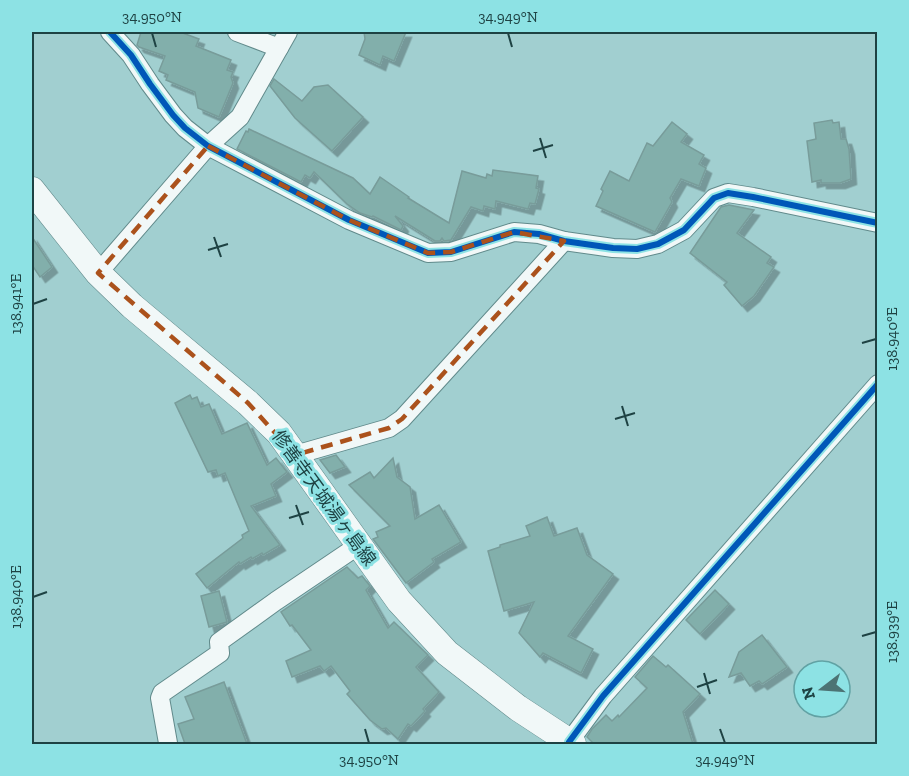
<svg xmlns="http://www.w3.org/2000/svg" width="909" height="776" viewBox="0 0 909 776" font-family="'Zilla Slab','Noto Sans JP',serif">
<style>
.building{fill:#82afab;stroke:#789c9a;stroke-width:1.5;filter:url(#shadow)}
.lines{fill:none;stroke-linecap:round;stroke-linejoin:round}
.street-casing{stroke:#618a8b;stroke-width:20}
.secondary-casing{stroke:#618a8b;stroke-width:27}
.street{stroke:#f1f8f8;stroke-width:18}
.secondary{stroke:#f1f8f8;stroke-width:26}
.cycleway-casing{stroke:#8de2e4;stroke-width:10}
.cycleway{stroke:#0057b8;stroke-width:6}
.marked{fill:none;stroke:#ab521c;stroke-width:4.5;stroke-dasharray:12 8;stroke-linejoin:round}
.ticks{fill:none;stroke:#1e4243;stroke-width:2}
.labels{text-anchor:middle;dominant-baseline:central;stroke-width:6;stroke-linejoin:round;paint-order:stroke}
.street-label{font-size:18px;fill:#1e4243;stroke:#8de2e4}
.neatline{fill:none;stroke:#1e4243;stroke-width:2}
.ticks-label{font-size:15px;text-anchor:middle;fill:#1e4243}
</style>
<defs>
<filter id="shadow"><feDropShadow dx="5.5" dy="5.5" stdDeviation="0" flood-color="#0004"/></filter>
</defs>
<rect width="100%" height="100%" fill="#a1cfd0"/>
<g class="building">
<path d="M141 32H180L199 39 196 46 231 60 227 70 233 72 231 77 233 83 219 117 198 108 195 92 166 80 168 75 159 71 165 56 139 47 137 45Z"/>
<path d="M364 32H406L394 61 383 56 380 65 359 55 365 39Z"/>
<path d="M274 79 302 101 314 87 328 85 363 117 332 151 295 118 270 86Z"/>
<path d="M832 120 833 123 839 122 841 139H846L849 149 851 179 840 183H821V180L812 182 807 141 816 139 814 123Z"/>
<path d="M672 122 687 134 681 142 704 155 699 164 706 168 699 186 681 179 670 198 672 202 655 232 596 206 603 191 601 189 610 171 629 181 647 143 653 146Z"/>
<path d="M249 129 353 178 370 194 380 177 409 197 408 198 449 223 462 171 486 178 487 174 492 176 493 170 538 176 536 188 539 189 535 204 530 203 528 209 496 201 495 209 484 206 483 211 471 207 451 240 444 241 442 238 440 241H435L395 216 403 226 401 230 373 216 372 217 360 213 347 204 314 172 310 178 305 175 301 182 237 149 246 131 248 132Z"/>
<path d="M729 205 754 210 737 233 771 257 767 263 774 267 754 296 742 306 724 285 727 282 690 253 721 207Z"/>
<path d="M32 237 52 267 40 277 32 265Z"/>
<path d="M190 395 192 399 197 397 201 407 209 404 222 434 247 423 267 465 276 458 287 472 271 484 276 496 251 506 280 545 263 555 262 553 252 559 251 557 240 564 239 562 207 588 196 574 243 538 242 535 249 531 225 473 218 476 216 470 208 472 175 403Z"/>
<path d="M336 455 345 467 330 473 320 460Z"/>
<path d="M393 458 397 477 410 487 415 519 439 505 461 542 432 559 434 562 406 583 373 539 378 537 376 532 390 526 349 485 370 472 374 478Z"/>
<path d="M547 517 554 536 577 528 587 555 613 574 568 636 593 649 581 673 543 653 540 657 519 633 534 602 504 611 488 551 500 547V545L530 536 526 526Z"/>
<path d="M347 567 358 578 362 576 370 586 366 590 388 628 394 622 428 655 416 667 439 692 423 709 425 711 411 726 408 724 398 739 386 728 382 729 370 720 347 694 350 691 331 666 324 671 320 666 292 677 286 661 311 650 292 625 290 626 281 612Z"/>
<path d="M715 590 729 604 700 634 686 620Z"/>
<path d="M219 591 227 622 209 627 201 596Z"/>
<path d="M762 635 787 667 762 684 759 681 750 686 741 673 729 677 739 652Z"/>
<path d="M653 656 666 667 668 665 700 694 683 712 693 744H594L587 737 592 729 606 715 612 721 618 715 619 717 647 688 635 677Z"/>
<path d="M224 682 247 744H185L178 724 194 719 185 697Z"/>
</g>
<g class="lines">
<defs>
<g id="street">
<path d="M110 32 131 55 150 84 173 115 185 128 208 146 349 220 428 253 451 252 514 232 539 234 564 241 613 248 637 249 658 244 684 230 714 198 728 193 753 197 878 223"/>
<path d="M237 32 279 48"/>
<path d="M98 273 208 146 240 117 288 32"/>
<path d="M295 455 389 428 402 419 564 241"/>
<path d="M569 742 603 696 878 384"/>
<path d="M168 743 160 698 162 693 220 653 219 642 276 601 359 545"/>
</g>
<path id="secondary" d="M32 190 98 273 132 306 248 403 279 433 399 601 447 653 518 708 573 744"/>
</defs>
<use href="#street" class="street-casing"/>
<use href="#secondary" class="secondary-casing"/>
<use href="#street" class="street"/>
<use href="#secondary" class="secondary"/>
<defs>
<g id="cycleway">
<path d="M110 32 131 55 150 84 173 115 185 128 208 146 349 220 428 253 451 252 514 232 539 234 564 241 613 248 637 249 658 244 684 230 714 198 728 193 753 197 878 223"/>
<path d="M569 742 603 696 878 384"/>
</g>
</defs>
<use href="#cycleway" class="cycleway-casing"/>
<use href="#cycleway" class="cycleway"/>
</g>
<path class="marked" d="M208 146 349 220 428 253 451 252 514 232 564 241 402 419 389 428 295 455 248 403 98 273Z"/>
<path class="ticks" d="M152 33 156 47M508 33 512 47M540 138 546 158M533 151 553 145M214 237 221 257M208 250 228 244M33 304 47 299M862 343 876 339M622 406 628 426M615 419 635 413M296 505 303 525M289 518 309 512M33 597 47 592M862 636 876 632M704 673 710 694M697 687 717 680M365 729 369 743M720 729 725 743"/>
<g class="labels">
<g class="street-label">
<text transform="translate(324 498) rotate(54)">修善寺天城湯ヶ島線</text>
</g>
</g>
<rect width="909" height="776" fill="none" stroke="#8de2e4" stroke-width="66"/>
<g transform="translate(822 689) rotate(253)"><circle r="28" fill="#8de2e4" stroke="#61a2a4" stroke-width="1.5"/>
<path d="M0-4.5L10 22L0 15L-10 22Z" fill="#4c7374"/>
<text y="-9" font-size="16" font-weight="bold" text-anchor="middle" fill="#1e4243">N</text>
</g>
<rect x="33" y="33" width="843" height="710" class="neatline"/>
<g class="ticks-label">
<text x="152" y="22">34.950°N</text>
<text x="508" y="22">34.949°N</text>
<text transform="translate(16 304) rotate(-90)" y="5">138.941°E</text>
<text transform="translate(892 339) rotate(-90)" y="5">138.940°E</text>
<text transform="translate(16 597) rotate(-90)" y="5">138.940°E</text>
<text transform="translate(892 632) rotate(-90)" y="5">138.939°E</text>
<text x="369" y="765">34.950°N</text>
<text x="725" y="765">34.949°N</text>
</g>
</svg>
